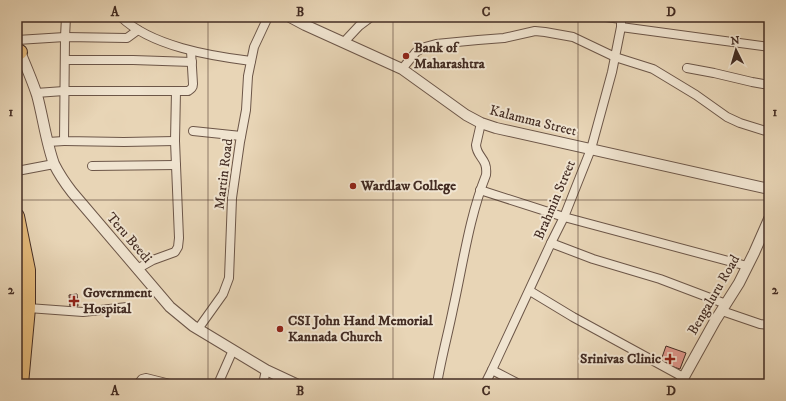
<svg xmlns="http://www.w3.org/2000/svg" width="786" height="401" viewBox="0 0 786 401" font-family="'IM FELL DW Pica',serif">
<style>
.building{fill:#de968a;stroke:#432c23}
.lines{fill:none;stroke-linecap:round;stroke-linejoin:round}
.minor-casing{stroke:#6c5648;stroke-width:10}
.tertiary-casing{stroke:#6c5648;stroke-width:12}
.trunk-casing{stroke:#432c23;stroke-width:16}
.minor{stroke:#f0e4d0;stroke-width:8}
.tertiary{stroke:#f0e4d0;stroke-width:10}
.trunk{stroke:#e4ba7b;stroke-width:14}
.grid{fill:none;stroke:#432c23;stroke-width:1;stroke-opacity:0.55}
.poi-dot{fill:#8f2418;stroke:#f0e4d0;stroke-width:1.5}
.labels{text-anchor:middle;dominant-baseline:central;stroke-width:4;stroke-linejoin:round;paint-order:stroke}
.poi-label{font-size:14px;font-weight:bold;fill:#432c23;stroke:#f0e4d0;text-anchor:start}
.street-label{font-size:14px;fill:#432c23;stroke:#f0e4d0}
.neatline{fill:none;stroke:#432c23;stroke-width:1.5}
.grid-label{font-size:13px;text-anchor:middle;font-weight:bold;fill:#432c23}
</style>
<rect width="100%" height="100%" fill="#e8d5b6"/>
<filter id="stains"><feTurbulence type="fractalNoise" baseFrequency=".005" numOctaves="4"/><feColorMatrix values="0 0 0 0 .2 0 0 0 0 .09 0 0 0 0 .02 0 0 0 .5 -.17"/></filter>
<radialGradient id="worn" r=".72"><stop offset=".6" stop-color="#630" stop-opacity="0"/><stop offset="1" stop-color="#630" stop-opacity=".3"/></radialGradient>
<g class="building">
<path d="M77 294 78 306 70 307 69 295Z"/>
<path d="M666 346 686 353 680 369 660 363Z"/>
</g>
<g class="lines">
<defs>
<g id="minor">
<path d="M66 17 65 37 64 141 124 142 175 141"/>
<path d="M121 17C151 46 210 56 251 61"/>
<path d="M606 17 621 19"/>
<path d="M621 27 769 47"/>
<path d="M17 40 65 37 127 38 138 30"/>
<path d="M344 42 359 26 371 17"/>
<path d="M65 60H133L192 62"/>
<path d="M687 68 714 73 752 82 769 85"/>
<path d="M402 69 416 52 425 47 436 44 478 40 504 38 535 31 545 32 573 37 615 57 653 69 696 95 727 117 740 123 769 132"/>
<path d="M36 93 64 91H188C191 89 193 88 193 84L191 51"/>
<path d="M193 131 241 136"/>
<path d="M48 142 64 141"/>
<path d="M92 166 176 165"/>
<path d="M17 171 54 164"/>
<path d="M480 190 564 217 747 266"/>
<path d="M551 243 593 259 660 279 726 304"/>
<path d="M137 269 153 260 175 252 178 247 179 238 175 141 176 91"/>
<path d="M530 291 573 317 683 377"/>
<path d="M28 308 83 312 127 307"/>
<path d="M722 311 760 324 769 325"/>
<path d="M198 329 223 294 229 278 232 198 240 142 246 110 248 76 254 47 268 17"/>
<path d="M492 370 519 384"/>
<path d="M138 384 142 379 146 378 170 384"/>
<path d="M218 384 233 350"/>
<path d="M263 384 266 370"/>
<path d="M437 384C441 359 448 334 453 309 463 264 469 218 486 175 488 158 477 158 476 145L481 123"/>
<path d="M485 384 492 370 551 243 564 217 591 149 612 72 621 27V17"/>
</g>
<g id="tertiary">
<path d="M290 17 305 25 402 69 466 115 481 123 496 128 769 189"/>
<path d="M17 48 20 52C26 66 32 80 37 95 43 117 46 142 54 164 59 174 65 183 72 192L170 307 193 326 266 370 296 384"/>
<path d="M680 384 715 321 739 283 754 253 769 219"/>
</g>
<g id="trunk">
<path d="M17 53 20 52"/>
<path d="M17 216 28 270V308L21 384"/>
</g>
</defs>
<use href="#minor" class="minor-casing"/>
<use href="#tertiary" class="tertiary-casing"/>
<use href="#trunk" class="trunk-casing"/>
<use href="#minor" class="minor"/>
<use href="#tertiary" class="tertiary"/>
<use href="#trunk" class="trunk"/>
</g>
<path class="grid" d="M208 17V384M393 17V384M578 17V384M17 200H769"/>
<g class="poi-dot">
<circle cx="406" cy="56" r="4"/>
<circle cx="353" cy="186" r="4"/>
<path d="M72 295h4v4h4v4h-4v4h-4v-4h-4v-4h4z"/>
<circle cx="280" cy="329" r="4"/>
<path d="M668 353h4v4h4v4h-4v4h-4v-4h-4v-4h4z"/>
</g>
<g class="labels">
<g class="poi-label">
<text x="414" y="48">Bank of<tspan x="414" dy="16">Maharashtra</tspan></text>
<text x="361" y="186">Wardlaw College</text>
<text x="83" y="293">Government<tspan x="83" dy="16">Hospital</tspan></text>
<text x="288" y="321">CSI John Hand Memorial<tspan x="288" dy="16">Kannada Church</tspan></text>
<text x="661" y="359" text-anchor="end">Srinivas Clinic</text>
</g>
<g class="street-label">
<text transform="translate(533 121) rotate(14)">Kalamma Street</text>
<text transform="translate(224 174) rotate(-83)">Martin Road</text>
<text transform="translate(555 200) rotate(-67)">Brahmin Street</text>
<text transform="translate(129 238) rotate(49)">Teru Beedi</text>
<text transform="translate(714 295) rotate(-60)">Bengaluru Road</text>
</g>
</g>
<rect width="786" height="401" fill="none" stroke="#e8d5b6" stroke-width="44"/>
<g transform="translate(736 50) rotate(355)" stroke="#f0e4d0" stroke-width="3" paint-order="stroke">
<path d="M0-3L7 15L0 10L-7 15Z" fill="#432c23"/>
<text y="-6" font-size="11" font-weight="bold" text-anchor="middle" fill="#432c23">N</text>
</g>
<rect x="22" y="22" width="742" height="357" class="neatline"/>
<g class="grid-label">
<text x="115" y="16">A</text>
<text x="300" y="16">B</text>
<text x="486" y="16">C</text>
<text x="671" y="16">D</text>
<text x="11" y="116">1</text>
<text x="775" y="116">1</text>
<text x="11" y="294">2</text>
<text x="775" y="294">2</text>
<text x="115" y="395">A</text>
<text x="300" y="395">B</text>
<text x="486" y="395">C</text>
<text x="671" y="395">D</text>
</g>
<rect width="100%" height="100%" filter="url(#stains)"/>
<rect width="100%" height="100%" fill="url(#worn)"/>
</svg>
